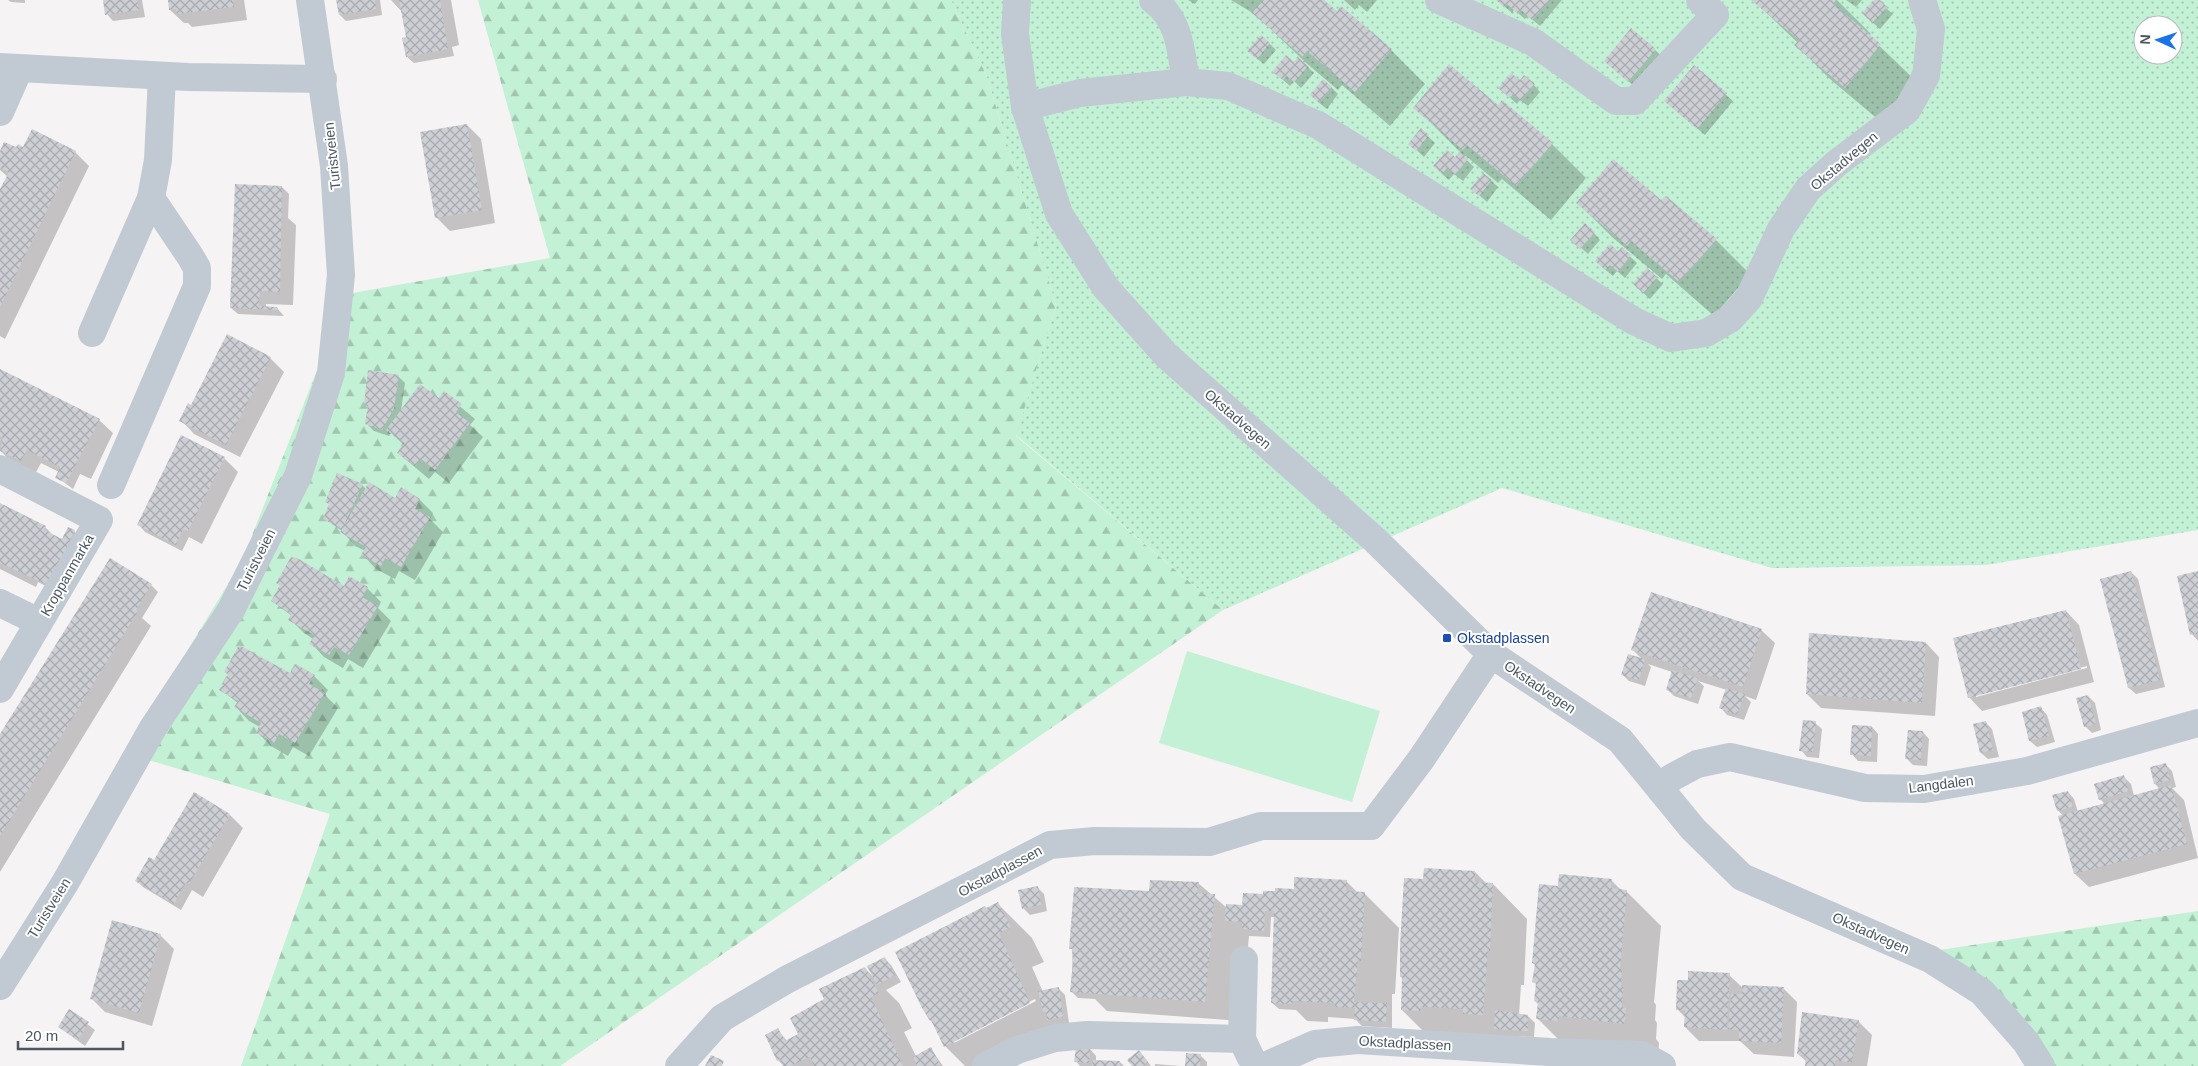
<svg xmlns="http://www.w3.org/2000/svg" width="2198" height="1066" viewBox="0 0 2198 1066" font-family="Arial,sans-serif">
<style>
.grass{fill:url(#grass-dots);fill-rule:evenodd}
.forest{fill:url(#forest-firs)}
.green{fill:#c3f1d5}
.shadow{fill:#0003;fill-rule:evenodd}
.building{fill:url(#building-cross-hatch)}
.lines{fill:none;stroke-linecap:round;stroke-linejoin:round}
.minor{stroke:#c1cad2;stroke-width:28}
.transit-dot{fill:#1a4fb4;stroke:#fff;stroke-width:2}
.labels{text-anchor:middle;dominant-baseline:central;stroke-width:4;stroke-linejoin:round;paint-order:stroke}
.street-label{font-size:14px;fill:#4a5661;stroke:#fff}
.transit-label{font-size:14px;fill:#164399;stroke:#fff;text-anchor:start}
</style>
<defs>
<pattern id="grass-dots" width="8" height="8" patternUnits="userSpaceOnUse" patternTransform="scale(1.25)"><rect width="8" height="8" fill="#c3f1d5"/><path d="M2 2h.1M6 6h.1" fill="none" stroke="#a0c6b0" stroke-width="1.8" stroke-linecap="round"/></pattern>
<pattern id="forest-firs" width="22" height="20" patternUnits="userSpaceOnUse" patternTransform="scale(1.25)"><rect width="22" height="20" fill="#c3f1d5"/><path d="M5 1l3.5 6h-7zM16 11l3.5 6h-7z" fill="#a0c6b0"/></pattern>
<pattern id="building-cross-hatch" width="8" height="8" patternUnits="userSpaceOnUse" patternTransform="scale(1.25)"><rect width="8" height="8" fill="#cdcfd5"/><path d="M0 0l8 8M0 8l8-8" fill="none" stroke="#a8abb0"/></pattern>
</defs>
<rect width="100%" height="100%" fill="#f5f3f3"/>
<path class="grass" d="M951 0H2198V530L1986 565 1772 568 1502 488 1223 610 1016 435 1056 305 987 77ZM2143 25H2173V55H2143Z"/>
<g class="forest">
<path d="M478 0H951L987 77 1056 305 1016 436 1223 610 560 1066H241L330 814 125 753 242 561 347 294 550 258Z"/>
<path d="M2198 911V1066H2031L1933 951Z"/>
</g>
<path class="green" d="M1187 651 1380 711 1352 802 1159 743Z"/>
<g class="shadow">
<path d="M8 0H25V3L11 2Z"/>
<path d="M105 0H142L145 17 113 21 107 14Z"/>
<path d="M172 0H244L247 20 192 27 188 23H184L170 10Z"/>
<path d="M337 0H380L382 15 346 21 340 15Z"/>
<path d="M391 0H451L459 45 452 47 454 56 414 63 407 57 408 38 403 13Z"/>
<path d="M1188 0H1198L1195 4Z"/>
<path d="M1231 0H1322L1337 13 1341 8 1391 50 1425 84 1390 126 1342 85 1338 90 1305 62 1304 63 1314 73 1301 88 1294 81 1290 86 1274 72 1304 61 1256 15Z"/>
<path d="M1344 0H1377L1367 12 1359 5 1355 10Z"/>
<path d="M1497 0H1562L1540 26 1528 16 1525 19 1514 10 1512 13Z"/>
<path d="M1753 0H1837L1871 34 1869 36 1915 80 1880 121 1830 79 1796 45 1798 43Z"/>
<path d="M1846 0H1862L1856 7Z"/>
<path d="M1876 0 1893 14 1880 29 1870 20Z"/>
<path d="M1269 43 1276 50 1264 64 1256 58Z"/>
<path d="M1655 50 1662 56 1635 87 1612 67Z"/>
<path d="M1694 67 1733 101 1705 135 1672 107Z"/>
<path d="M1520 82 1534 85 1540 92 1528 106 1520 100 1517 104 1507 95Z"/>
<path d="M1331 87 1338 94 1327 109 1318 102Z"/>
<path d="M1498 106 1552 144 1586 178 1551 220 1502 179 1498 183 1466 156 1464 157 1474 167 1463 181 1454 174 1449 180 1441 173 1460 152 1415 107Z"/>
<path d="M467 125 481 139 495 223 450 231 436 217Z"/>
<path d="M1421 130 1435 143 1424 157 1410 144Z"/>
<path d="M16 149 75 152 89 166 5 339 0 336V192L8 177 0 170V154Z"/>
<path d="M1484 174 1498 187 1487 202 1479 195Z"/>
<path d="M282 187 289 194 288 218 296 225 293 305 266 304V308H277L284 316 238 314 231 308Z"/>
<path d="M1662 202 1716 240 1750 274 1714 316 1666 274 1662 279 1612 237 1578 203Z"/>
<path d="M1594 233 1600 240 1588 254 1579 246Z"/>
<path d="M1622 249 1637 263 1625 278 1617 271 1613 276 1603 268Z"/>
<path d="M1656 278 1663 284 1650 299 1641 291Z"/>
<path d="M270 358 284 372 240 457 194 434 181 420 192 407Z"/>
<path d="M0 370 99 420 113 433 91 479 80 474 73 489 57 477 59 472 41 463 35 474 12 463 0 450Z"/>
<path d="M398 376 405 383 401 411 439 400 444 393 475 419 470 425 483 437 449 483 435 472 429 479 398 453 404 445 391 433 389 436 374 431 367 424 369 408 365 404Z"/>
<path d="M224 458 238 472 202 544 189 537 182 551 145 532 139 525Z"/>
<path d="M362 485 366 489 396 499 420 500 433 513 430 519 443 532 415 580 399 571 395 579 376 569 363 555 365 551 355 546 342 531 325 519 330 505 327 502Z"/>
<path d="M0 505 45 527 55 537 62 540 74 531 81 538 59 593 38 582 36 587 0 569Z"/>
<path d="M2131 572 2138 579 2165 687 2136 694 2129 688 2102 580Z"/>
<path d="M2198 572V641L2192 634Z"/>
<path d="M350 578 367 588 381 602 378 608 391 621 363 668 348 659 343 668 324 657 311 643 313 639 304 633 290 619 292 616 272 601 281 586 277 583 344 588Z"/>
<path d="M151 585 158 592 142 618 151 626 0 872V737Z"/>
<path d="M2066 611 2079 625 2094 682 1982 711 1969 697ZM2087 666V668L1976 697V694Z"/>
<path d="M1761 630 1775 643 1756 700 1745 696 1751 702 1744 720 1727 715 1721 708 1727 690 1698 681 1704 686 1698 704 1674 696 1667 689 1672 672 1648 664 1651 667 1645 686 1629 681 1622 674 1643 660 1633 650Z"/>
<path d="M1926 643 1939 657 1935 716 1821 708 1807 694Z"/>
<path d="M296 666 314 676 328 690 325 695 338 708 309 756 293 747 288 756 271 746 257 732 260 727 249 721 236 707 238 703 221 690 229 675 225 672 290 675Z"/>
<path d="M2088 696 2095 703 2101 730 2092 733 2085 726Z"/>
<path d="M2041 708 2047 715 2055 742 2037 747 2030 741Z"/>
<path d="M1985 722 1992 729 1999 757 1988 759 1981 753Z"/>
<path d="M1815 723 1822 729 1819 758 1807 757 1801 750Z"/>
<path d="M1872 727 1878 734 1877 762 1858 761 1852 754Z"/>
<path d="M1923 732 1929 739 1927 766 1913 765 1907 759Z"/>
<path d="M2165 764 2172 771 2176 787 2172 788 2184 800 2198 858 2089 887 2075 874 2063 816 2058 810 2068 792 2074 799 2078 812 2105 804 2100 799 2124 777 2131 784 2134 796 2160 789 2155 784Z"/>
<path d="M230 815 243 828 203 897 192 890 181 910 143 887 137 881 154 862Z"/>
<path d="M1475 872 1487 884H1493L1527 919 1524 985H1521L1519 1015 1528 1016 1535 1023 1534 1037 1518 1036 1436 1044 1402 1010 1403 979 1401 977 1424 881Z"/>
<path d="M1560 876 1612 881 1622 891H1626L1661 926 1654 1002 1656 1005 1655 1020 1657 1023 1656 1039 1659 1043 1658 1058 1572 1053 1538 1019 1539 1005 1535 1001 1537 985 1534 982 1536 966 1533 963 1559 887Z"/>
<path d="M1346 881 1358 893H1364L1399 928 1395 994H1392V1028L1362 1026 1355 1019 1328 1017V1022L1307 1021 1296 1010 1279 1009 1272 1003 1275 917H1271L1270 937 1249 936 1241 1021 1107 1011 1095 999 1078 998 1071 991 1073 951 1071 948 1150 892 1198 883 1227 908 1243 906 1264 896Z"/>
<path d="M1037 887 1044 894 1047 911 1030 915 1023 908Z"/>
<path d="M998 904 1032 938 1044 962 1032 967 1043 992 1059 989 1065 995 1069 1023 1008 1066H965L945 1046 931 1020 987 909ZM1035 999 1036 1001 954 1043V1040Z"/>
<path d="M160 935 174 949 152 1026 105 1012 91 998Z"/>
<path d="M884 958 891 965 901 982 886 990 899 1003 912 1028 904 1032 916 1056 931 1049 943 1066H784L778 1060V1030L787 1041 800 1035 826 1000 865 968 874 978Z"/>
<path d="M1729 975 1743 988H1783L1797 1002 1794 1057 1754 1054 1740 1041H1699L1685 1027 1686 1018 1677 1009 1689 982Z"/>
<path d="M70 1011 95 1030 85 1046 59 1027Z"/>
<path d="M1858 1021 1872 1035 1867 1066H1807V1062L1798 1054Z"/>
<path d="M1090 1049 1096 1056V1061L1120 1062 1124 1066H1080L1076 1061Z"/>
<path d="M1200 1055 1207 1062V1066H1186Z"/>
<path d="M1145 1058 1151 1066H1134Z"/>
<path d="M1155 1064 1181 1066H1155Z"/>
</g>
<g class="building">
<path d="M103 0H137L139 10 105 15Z"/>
<path d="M168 0H233L234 7 177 14 176 9 169 10Z"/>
<path d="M336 0H375L376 9 339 15Z"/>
<path d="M399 0H440L448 49 406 57 402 38 406 37Z"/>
<path d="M1264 0H1324L1337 11 1341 6 1392 49 1355 92 1307 51 1303 57 1252 13Z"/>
<path d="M1496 0H1550L1532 20 1521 10 1518 14 1507 4 1504 7Z"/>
<path d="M1751 0H1836L1833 4 1881 44 1845 88 1794 45 1799 40Z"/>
<path d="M1874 0H1880L1887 7 1872 23 1862 13Z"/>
<path d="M1631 28 1656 49 1628 82 1604 61Z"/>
<path d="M1261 35 1270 43 1257 59 1247 51Z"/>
<path d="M1286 55 1294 62 1298 57 1308 66 1294 82 1286 76 1283 80 1272 72Z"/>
<path d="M1449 64 1498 105 1502 100 1553 143 1516 186 1467 145 1463 150 1413 108Z"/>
<path d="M1694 65 1727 93 1697 129 1664 101Z"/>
<path d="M1511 73 1520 80 1524 75 1535 84 1520 101 1513 94 1510 98 1498 88Z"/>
<path d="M1323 79 1332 87 1319 103 1310 95Z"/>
<path d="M467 124 482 210 435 218 420 132Z"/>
<path d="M1421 128 1429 135 1416 151 1408 144Z"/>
<path d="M32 129 76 151 0 307V189L9 172 0 168V151L4 142 16 147 18 144 23 147Z"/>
<path d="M1447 150 1455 157 1459 152 1468 159 1455 175 1447 168 1442 174 1433 166Z"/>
<path d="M1613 159 1661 200 1666 196 1717 239 1679 282 1631 241 1627 246 1576 203Z"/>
<path d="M1483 173 1492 180 1479 196 1470 189Z"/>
<path d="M235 184 282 186 280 292 260 291 259 306 277 307 278 310 230 308Z"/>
<path d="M1585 223 1595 232 1580 249 1570 240Z"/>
<path d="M1610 244 1618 251 1622 247 1631 255 1618 272 1610 265 1605 270 1595 261Z"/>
<path d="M1647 268 1657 277 1643 293 1633 284Z"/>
<path d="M227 334 271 357 226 445 179 421 188 403 191 405Z"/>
<path d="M0 369 100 419 66 483 55 478 60 467 27 450 21 461 0 451 3 438 0 436Z"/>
<path d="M368 370 399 375 394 408 382 430 365 424 368 405 364 404Z"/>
<path d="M420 384 439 398 444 391 462 404 456 412 470 423 435 470 421 459 415 466 397 453 404 443 386 430Z"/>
<path d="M181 435 225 457 188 531 183 529 176 545 137 525Z"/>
<path d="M337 473 363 484 343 527 369 482 395 498 401 487 420 499 415 509 430 517 401 567 385 558 381 566 361 555 366 547 340 532 342 529 323 519 329 504 325 502Z"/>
<path d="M0 503 46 526 44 530 62 539 68 527 75 530 69 542 73 545 52 587 0 563Z"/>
<path d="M291 557 297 558 344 586 349 576 368 587 362 597 378 606 349 655 334 647 329 655 309 644 314 635 288 620 291 614 271 601 280 585 276 583Z"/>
<path d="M110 558 152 584 136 610 138 611 0 836V734Z"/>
<path d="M2131 571 2160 680 2128 688 2100 579Z"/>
<path d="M2198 571V633L2190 635 2177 576Z"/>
<path d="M1651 592 1762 629 1743 687 1631 650Z"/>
<path d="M2066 610 2081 669 1968 698 1953 638Z"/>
<path d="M1809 633 1926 642 1922 703 1806 694Z"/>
<path d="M239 645 290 673 296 664 315 675 309 684 325 693 295 743 279 734 274 743 256 732 261 723 234 707 238 701 219 690 228 674 224 672Z"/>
<path d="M1628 654 1645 659 1639 680 1621 675Z"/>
<path d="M1672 670 1698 678 1691 698 1666 690Z"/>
<path d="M1726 688 1745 694 1737 715 1719 708Z"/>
<path d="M2088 695 2096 724 2084 727 2076 698Z"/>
<path d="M2041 706 2049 736 2029 741 2022 712Z"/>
<path d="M1803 720 1816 721 1813 752 1799 751Z"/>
<path d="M1986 721 1993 750 1980 753 1973 724Z"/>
<path d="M1852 725 1872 726 1871 756 1850 755Z"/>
<path d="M1908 730 1923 731 1921 760 1905 759Z"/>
<path d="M2166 763 2170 780 2154 784 2150 767Z"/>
<path d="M2124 775 2129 791 2099 800 2094 784Z"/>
<path d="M2171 785 2187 844 2074 874 2058 816Z"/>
<path d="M2068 791 2073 807 2057 811 2052 795Z"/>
<path d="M194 792 230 814 189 884 186 882 174 904 135 881 149 857 154 860Z"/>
<path d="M1424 868 1475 871V882L1493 883 1490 951H1488L1483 1015 1463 1014V1009L1421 1007 1420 1011 1401 1010 1402 977H1400V946L1404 878 1423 879Z"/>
<path d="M1559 874 1612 879 1611 888 1627 890 1620 969H1622L1621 987H1623L1622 1007 1626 1008 1624 1024 1559 1016V1021L1536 1019 1538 1002 1534 1001 1536 983 1532 982 1535 964 1532 963 1539 884 1558 886Z"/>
<path d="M1294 877 1347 880 1346 891 1365 892 1361 961 1358 960 1354 1002 1387 1003 1386 1022 1354 1020 1355 1008 1335 1007V1003L1293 1001 1292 1004 1271 1003 1274 911H1265L1264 931 1242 929V922L1225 921 1226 904 1242 905 1243 893 1263 894V891H1275V888L1294 889Z"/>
<path d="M1150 880 1199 882 1197 893 1215 894 1205 1002 1070 992 1073 964 1072 949H1069L1074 887 1149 891Z"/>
<path d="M1038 886 1041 905 1022 909 1018 890Z"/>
<path d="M998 902 1011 927 999 933 1030 1003 944 1047 931 1020 930 1021 922 1008 895 952 985 906 986 908Z"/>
<path d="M112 920 161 934 139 1013 90 999Z"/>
<path d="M885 957 895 975 877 985 867 966Z"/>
<path d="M865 967 879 993 871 997 903 1066H814L810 1057 790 1066H783L780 1059 777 1061 765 1035 778 1028 785 1041 798 1034 790 1018 824 999 819 989Z"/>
<path d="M1688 971 1730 973 1727 1030 1684 1027 1685 1010H1676L1677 980H1688Z"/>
<path d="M1742 985 1784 987 1781 1043 1739 1041V1030L1728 1029 1731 994H1742Z"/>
<path d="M1059 987 1063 1017 1047 1020 1046 1011 1043 1012 1038 991Z"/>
<path d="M69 1009 89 1022 78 1040 58 1027Z"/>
<path d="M1495 1010 1528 1015V1031L1494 1029Z"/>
<path d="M1802 1012 1859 1020 1852 1063 1835 1060V1066H1805L1806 1056 1797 1054Z"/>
<path d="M931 1047 940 1065 917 1066 913 1057Z"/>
<path d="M1076 1047 1090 1048 1089 1063 1074 1062Z"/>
<path d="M1139 1050 1148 1062 1143 1066H1132L1127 1060Z"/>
<path d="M1186 1053 1201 1054 1200 1066H1185Z"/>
<path d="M711 1055 724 1061 722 1066H705Z"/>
<path d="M1093 1060 1120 1061V1066H1092Z"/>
</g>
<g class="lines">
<g class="minor">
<path d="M1017 0 1015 34 1025 107 1059 214 1106 288 1166 355 1375 540 1491 654 1620 740 1693 829 1742 877 1930 959 1982 992 2026 1042 2041 1066"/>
<path d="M1153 0C1180 19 1181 52 1186 82"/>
<path d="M1439 0 1533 42 1616 101H1635L1715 15 1700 0"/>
<path d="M0 67 188 77 323 79"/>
<path d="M1025 107 1080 93 1186 82 1228 86 1318 125 1634 321 1671 338 1706 333 1730 319 1749 298 1781 229 1808 189 1837 163 1907 110 1926 76 1931 29 1922 0"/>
<path d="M0 112 19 69"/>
<path d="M92 333 151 198 158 160 162 76"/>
<path d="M0 469 99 520 0 689"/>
<path d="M111 485 197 286V268L190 256 151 198"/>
<path d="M0 603 39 622"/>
<path d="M1661 790 1671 778 1697 764 1730 757 1865 788 1924 789 2027 771 2198 723"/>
<path d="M1244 960 1242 1039 1250 1056"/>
<path d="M0 986 65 883 153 728 231 610 298 476 331 373 341 275 334 166 310 0"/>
<path d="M679 1066 722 1018 786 980 1050 845 1095 841 1209 842 1261 826H1371L1422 758 1491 654"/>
<path d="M986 1066 1017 1050 1055 1038 1087 1035 1242 1039"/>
<path d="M1265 1066 1315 1044 1358 1040 1550 1052 1642 1055 1662 1066"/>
</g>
</g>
<rect class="transit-dot" x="1442" y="633" width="10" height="10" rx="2.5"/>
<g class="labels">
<g class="street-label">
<text transform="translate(332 156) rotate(-96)">Turistveien</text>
<text transform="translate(1844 161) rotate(-40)">Okstadvegen</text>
<text transform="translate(1238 419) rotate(41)">Okstadvegen</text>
<text transform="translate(256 560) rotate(-63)">Turistveien</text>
<text transform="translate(67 575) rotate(-60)">Kroppanmarka</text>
<text transform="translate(1540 687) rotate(34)">Okstadvegen</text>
<text transform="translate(1941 784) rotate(-7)">Langdalen</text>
<text transform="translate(1000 871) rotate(-28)">Okstadplassen</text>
<text transform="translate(49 908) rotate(-58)">Turistveien</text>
<text transform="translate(1871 933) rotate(24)">Okstadvegen</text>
<text transform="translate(1405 1043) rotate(3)">Okstadplassen</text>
</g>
<g class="transit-label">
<text x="1457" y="638">Okstadplassen</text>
</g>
</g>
<g transform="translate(2158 40) rotate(273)"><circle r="24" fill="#ffffff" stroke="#b7bbc0"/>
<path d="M0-4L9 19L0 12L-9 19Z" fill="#1a73e8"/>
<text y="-8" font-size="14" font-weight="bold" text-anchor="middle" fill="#4a5661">N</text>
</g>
<path d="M18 1041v8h105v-8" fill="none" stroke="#4a5661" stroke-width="2.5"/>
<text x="25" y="1041" font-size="15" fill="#4a5661" stroke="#ffffff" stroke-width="4" paint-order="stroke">20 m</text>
</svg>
